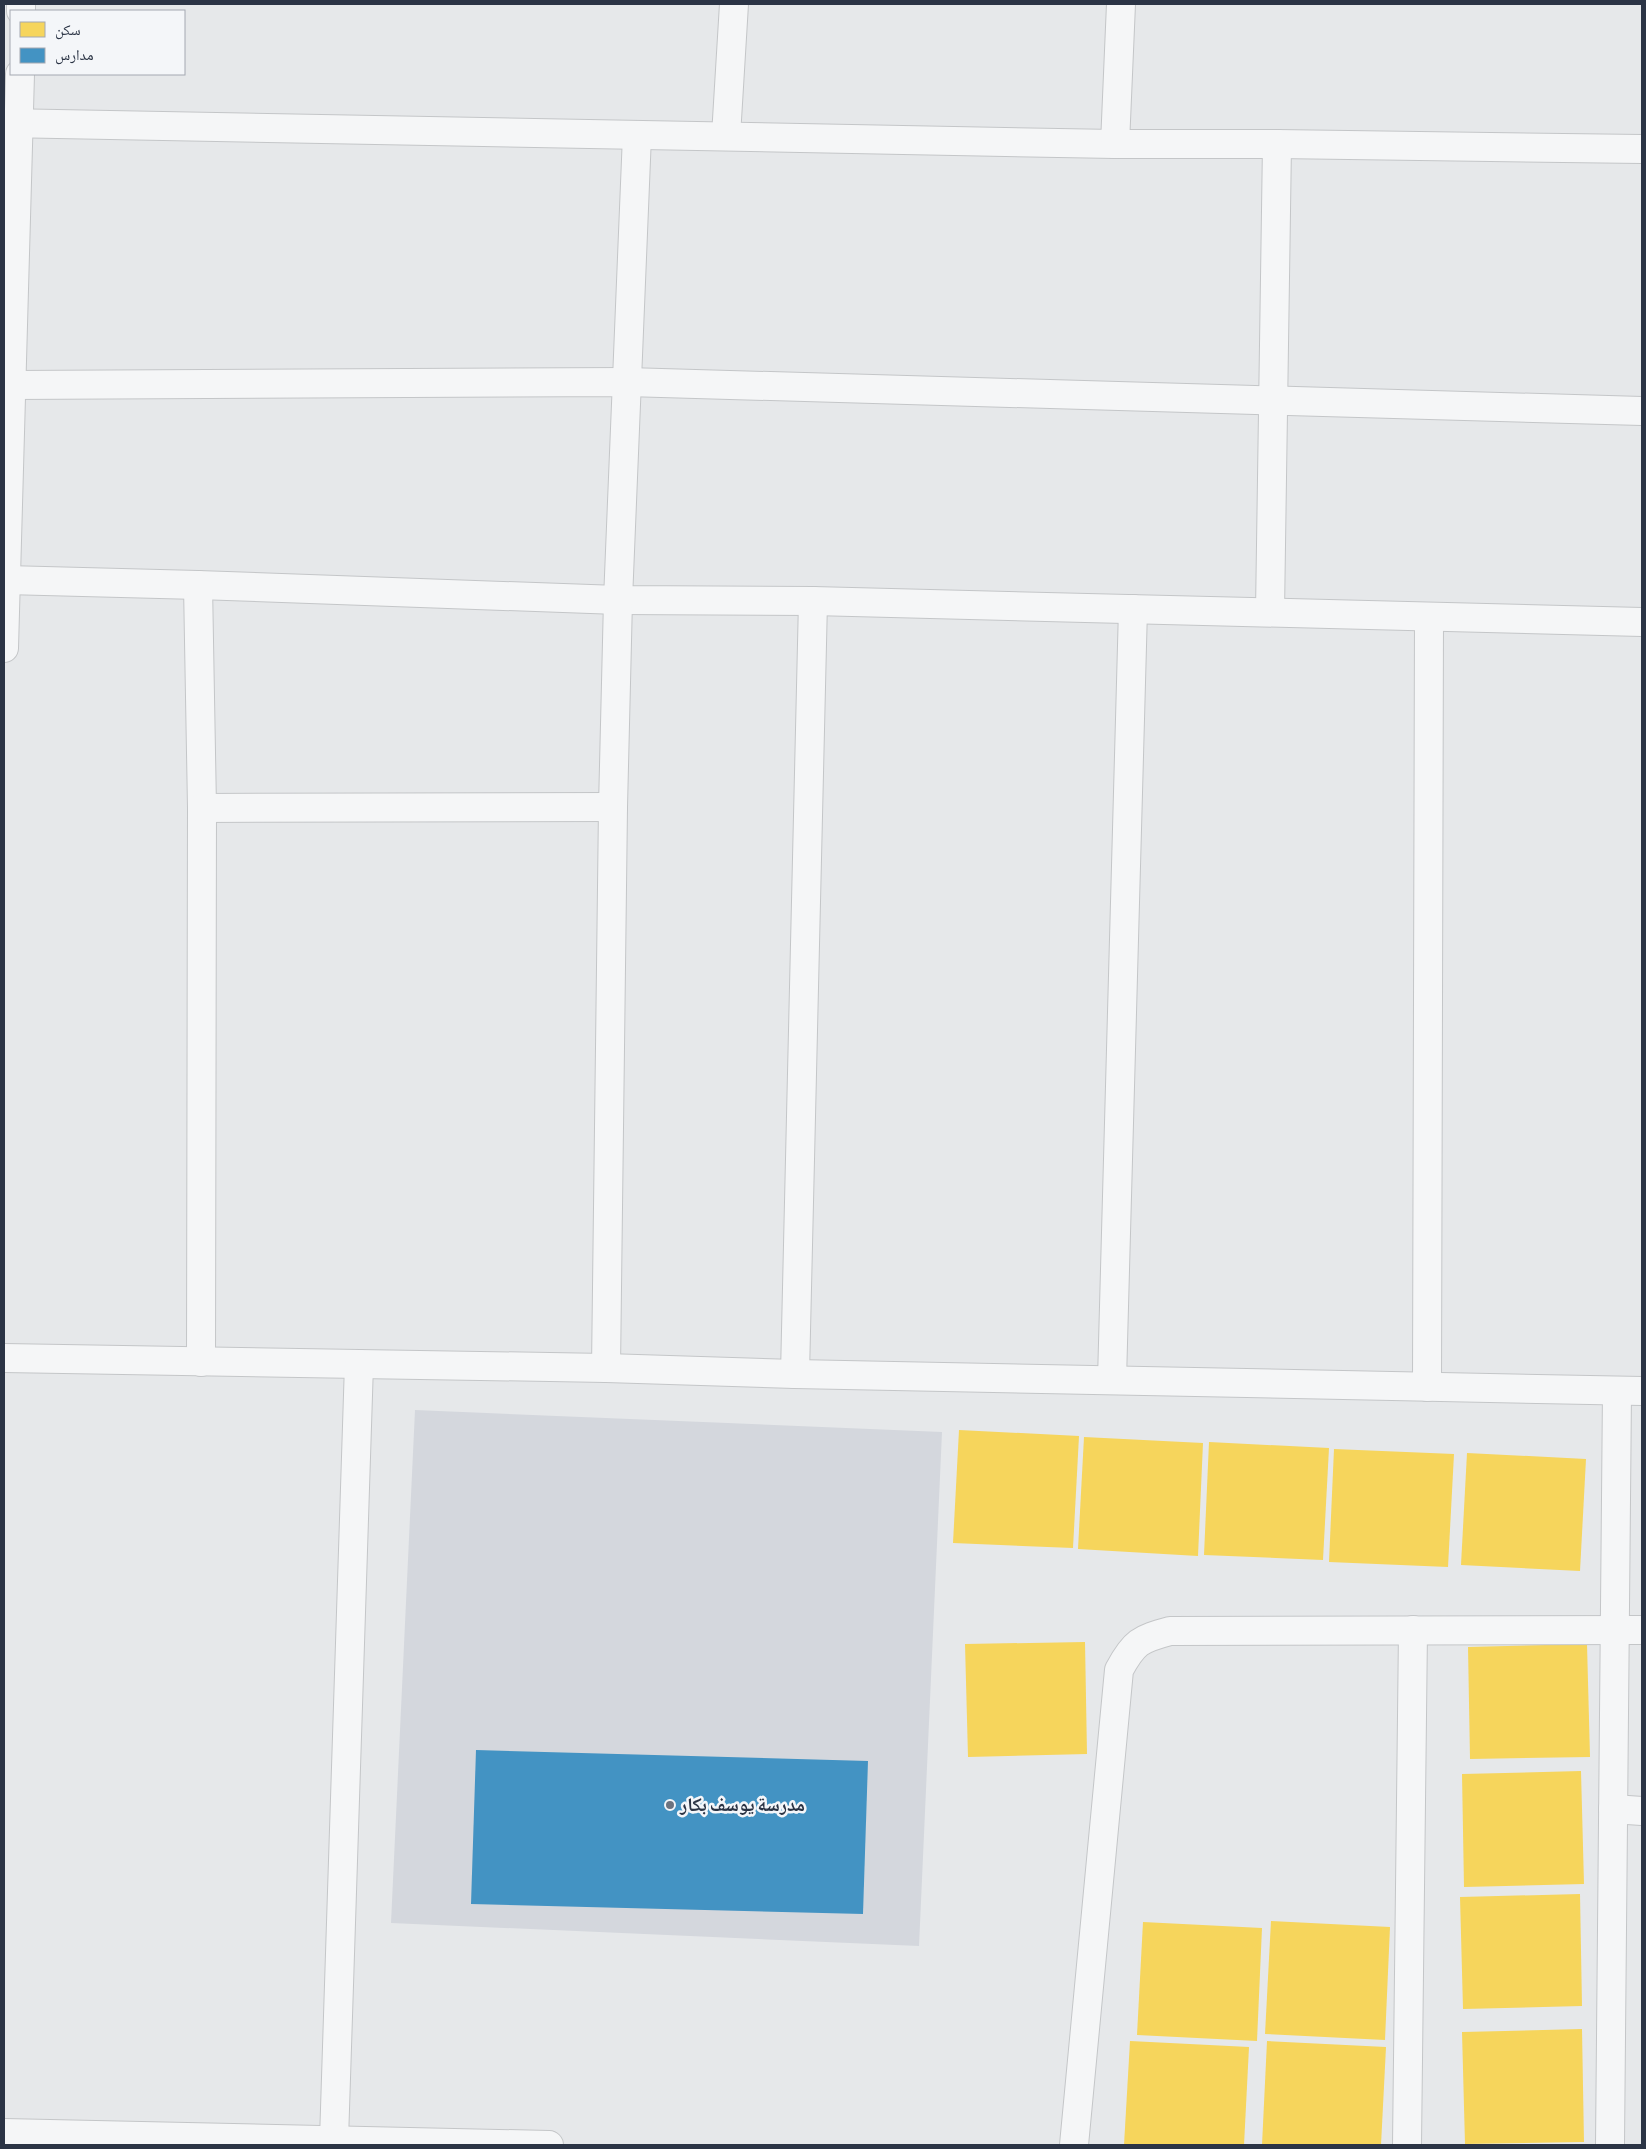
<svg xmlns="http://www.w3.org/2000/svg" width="1646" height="2149" viewBox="0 0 1646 2149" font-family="'Sofia Sans Condensed','Noto Naskh Arabic',sans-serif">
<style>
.built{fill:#d4d7dd}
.homes{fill:#f6d55c}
.schools{fill:#4393c3}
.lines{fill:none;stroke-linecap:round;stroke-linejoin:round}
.minor-casing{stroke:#c4c6c8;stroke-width:30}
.minor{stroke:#f5f6f7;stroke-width:28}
.poi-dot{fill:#6c737f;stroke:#f4f6f9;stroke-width:2}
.labels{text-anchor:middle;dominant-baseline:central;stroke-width:5;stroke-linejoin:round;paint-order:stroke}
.poi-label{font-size:19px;font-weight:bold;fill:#2b3445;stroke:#f4f6f9;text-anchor:start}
</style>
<rect width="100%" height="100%" fill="#e6e8ea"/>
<path class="built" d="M415 1410 942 1432 919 1946 391 1923Z"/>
<g class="homes">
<path d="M959 1430 1079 1436 1073 1548 953 1543Z"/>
<path d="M1084 1437 1203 1443 1198 1556 1078 1549Z"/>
<path d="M1209 1442 1329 1448 1323 1560 1204 1555Z"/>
<path d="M1334 1449 1454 1454 1448 1567 1329 1562Z"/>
<path d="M1467 1453 1586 1459 1580 1571 1461 1565Z"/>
<path d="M1085 1642 1087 1754 968 1757 965 1644Z"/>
<path d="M1587 1644 1590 1757 1470 1759 1468 1647Z"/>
<path d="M1581 1771 1584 1884 1464 1887 1462 1774Z"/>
<path d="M1580 1894 1582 2006 1463 2009 1460 1897Z"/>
<path d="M1271 1921 1390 1927 1385 2040 1265 2034Z"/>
<path d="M1143 1922 1262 1928 1257 2041 1137 2035Z"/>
<path d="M1582 2029 1584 2142 1465 2144 1462 2032Z"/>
<path d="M1130 2041 1249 2047 1244 2145H1124Z"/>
<path d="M1267 2041 1386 2047 1381 2145H1262Z"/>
</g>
<path class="schools" d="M476 1750 868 1761 863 1914 471 1904Z"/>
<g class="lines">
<defs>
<g id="minor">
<path d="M21 11V4"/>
<path d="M4 123 1115 144H1277L1642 149"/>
<path d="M726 136 734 4"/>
<path d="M1115 144 1121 4"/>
<path d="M12 385 627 382 1642 411"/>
<path d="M6 580 198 585 618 600 813 601 1642 622"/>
<path d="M198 585 202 808 201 1362"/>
<path d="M1270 612 1277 144"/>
<path d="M4 648 20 74"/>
<path d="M202 808 613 807"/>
<path d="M4 1358 606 1368 795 1374 1642 1391"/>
<path d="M606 1368 613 807 618 600 637 135"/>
<path d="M795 1374 813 601"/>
<path d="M1112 1380 1133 609"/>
<path d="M1427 1387 1429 617"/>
<path d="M1613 1809 1642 1811"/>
<path d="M4 2133 549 2145"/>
<path d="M334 2140 359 1364"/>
<path d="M1074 2145 1119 1670C1134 1642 1140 1639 1170 1631L1642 1630"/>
<path d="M1407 2145 1413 1630"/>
<path d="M1610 2145 1617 1391"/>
</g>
</defs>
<use href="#minor" class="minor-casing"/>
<use href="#minor" class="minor"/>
</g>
<circle class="poi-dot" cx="670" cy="1805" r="5"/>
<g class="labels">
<g class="poi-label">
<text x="680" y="1805">مدرسة يوسف بكار</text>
</g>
</g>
<rect width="1646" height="2149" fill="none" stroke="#2b3445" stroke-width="10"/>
<rect x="10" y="10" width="175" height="65" fill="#f4f6f9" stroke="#a4a8b1"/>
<rect x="20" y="22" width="25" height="15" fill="#f6d55c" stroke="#a4a8b1"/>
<text x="55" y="35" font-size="15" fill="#2b3445">سكن</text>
<rect x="20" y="48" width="25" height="15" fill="#4393c3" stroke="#a4a8b1"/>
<text x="55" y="60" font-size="15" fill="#2b3445">مدارس</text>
</svg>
